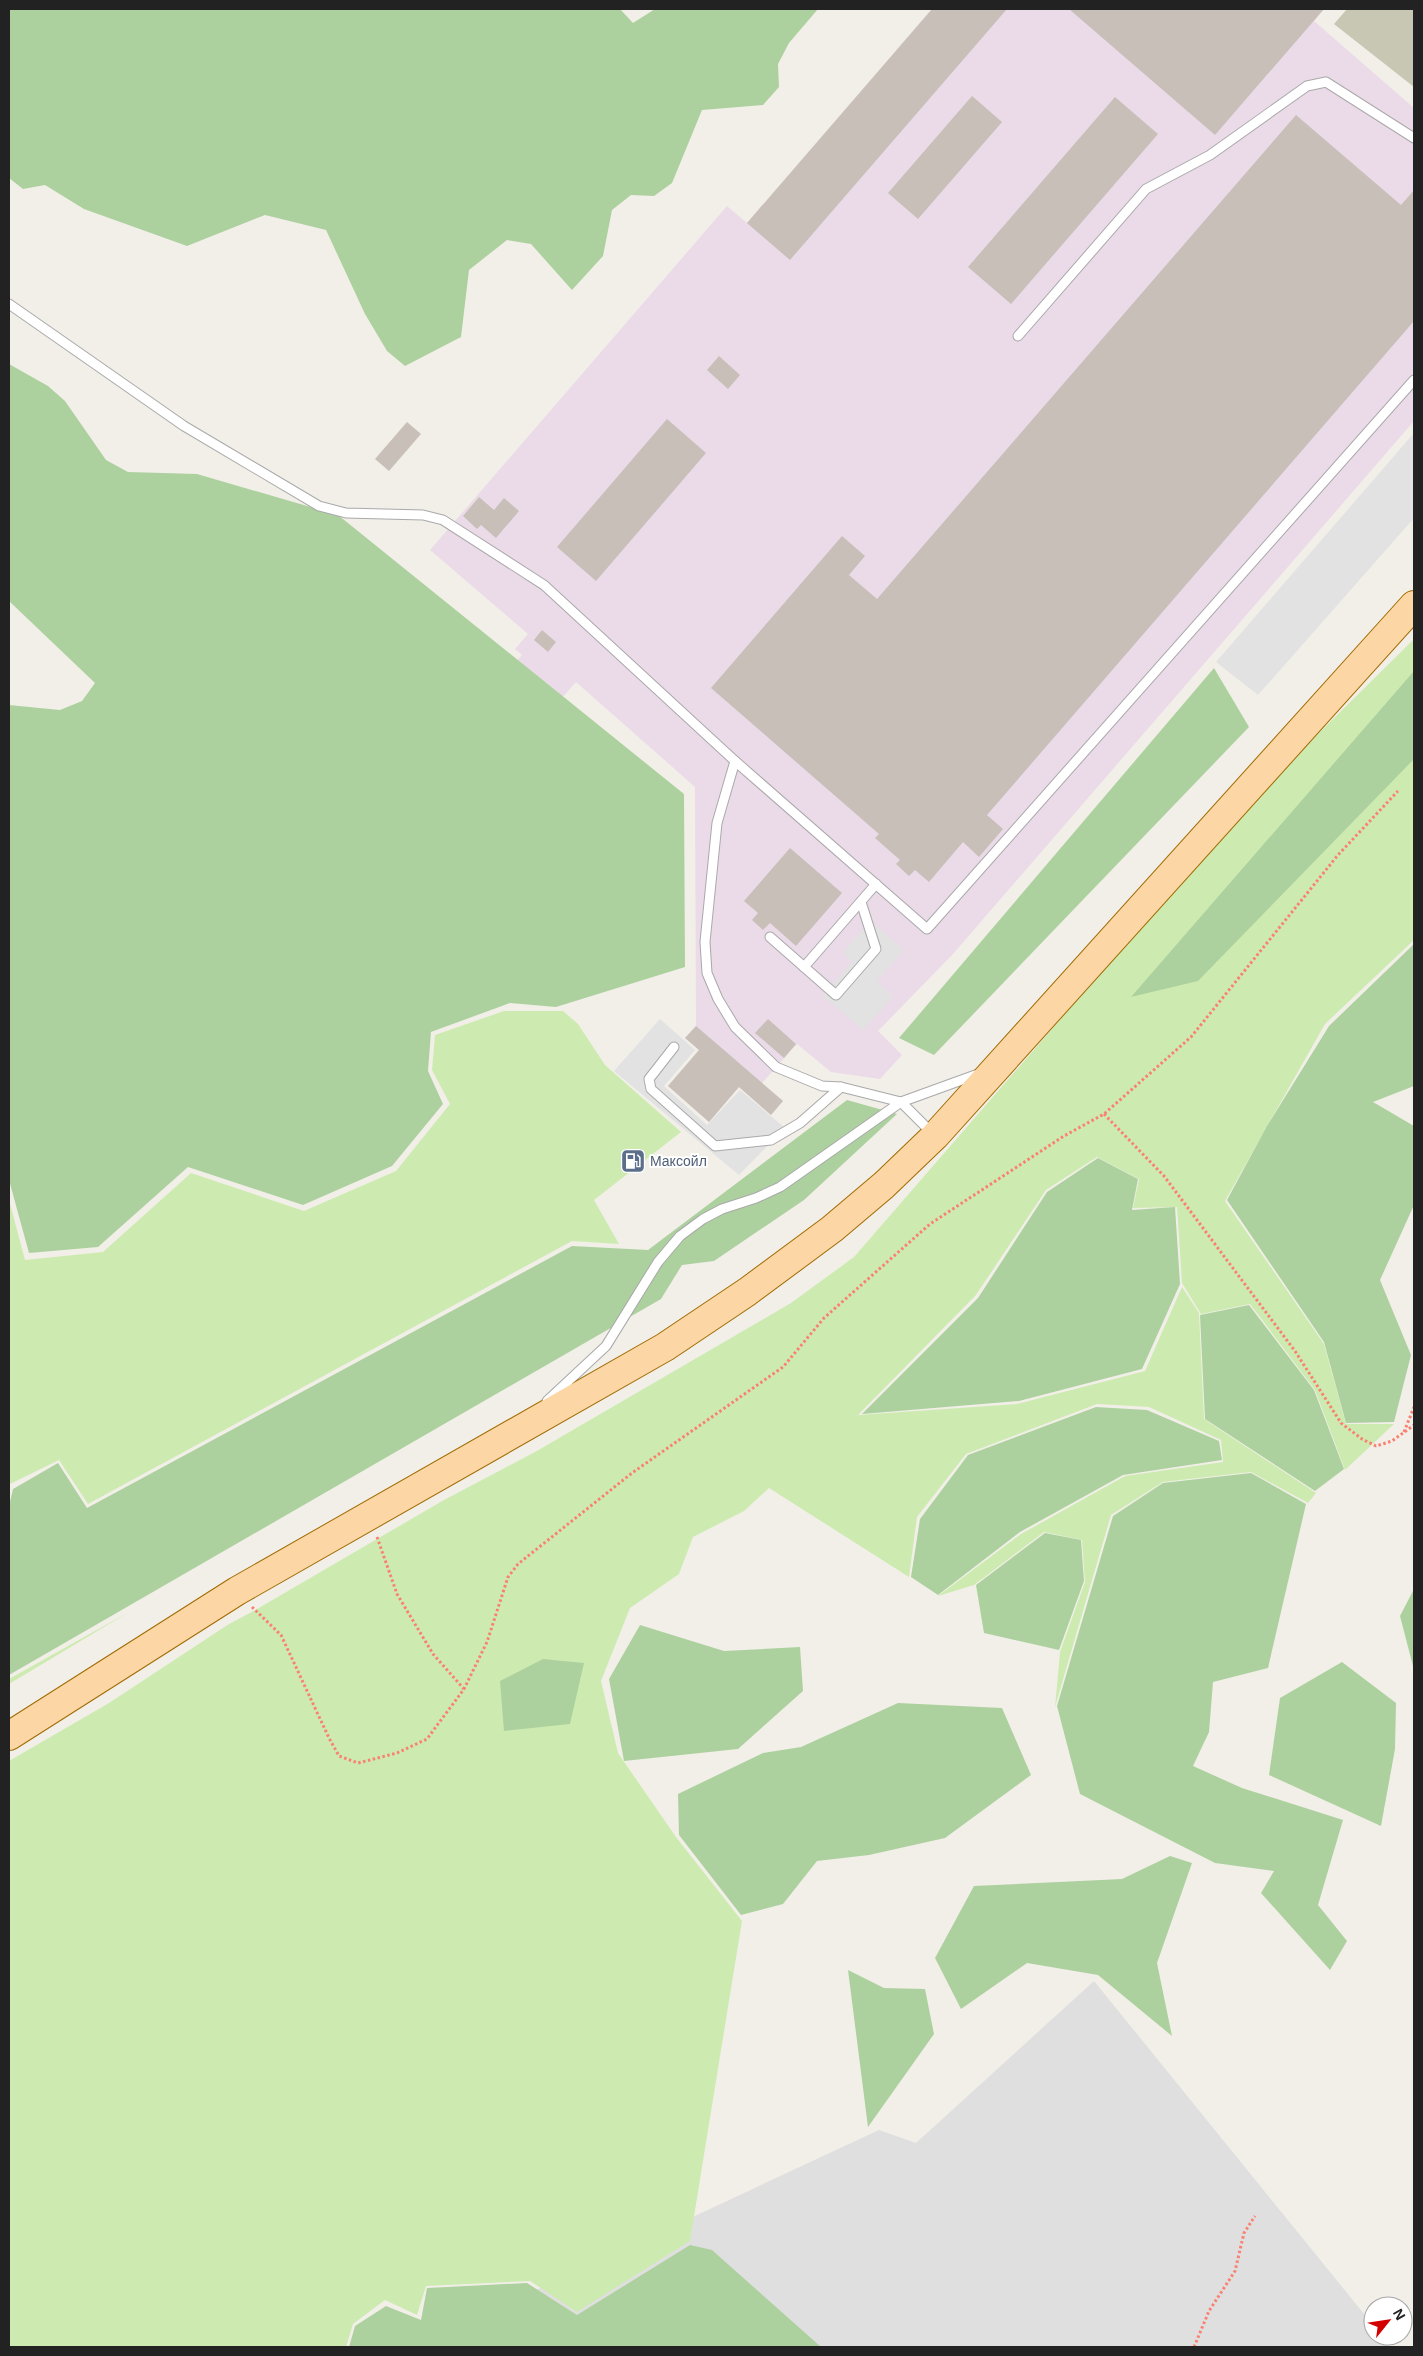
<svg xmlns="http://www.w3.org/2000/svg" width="1423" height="2356" viewBox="0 0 1423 2356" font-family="Arial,sans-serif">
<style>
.residential{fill:#e0dfdf}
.industrial{fill:#ebdbe8}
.construction{fill:#c7c7b4}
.grass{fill:#cdebb0}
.forest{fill:#add19e}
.parking{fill:#e2e2e2}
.building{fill:#c7bfb8}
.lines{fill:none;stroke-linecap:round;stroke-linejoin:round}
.lane-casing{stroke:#a9a9a9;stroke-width:11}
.primary-casing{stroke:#a06b00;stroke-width:30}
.path{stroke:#fa8072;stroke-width:3;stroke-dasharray:2.5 2.5;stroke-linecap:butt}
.lane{stroke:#fff;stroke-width:9}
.primary{stroke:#fcd6a4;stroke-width:28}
.labels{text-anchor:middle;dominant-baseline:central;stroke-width:4;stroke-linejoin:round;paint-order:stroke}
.service-label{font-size:14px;fill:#4e5e75;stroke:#fff;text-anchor:start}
</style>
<rect width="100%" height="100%" fill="#f2efe9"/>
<path class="residential" d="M1094 1981 1373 2325V2336H1382L1391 2347H414L879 2130 916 2143Z"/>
<path class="industrial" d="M932 9H1324L1314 21 1414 108V421L953 954 878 1031 902 1055 880 1079 831 1072 797 1044 762 1083 783 1101 771 1115 739 1087 709 1122 668 1086 699 1050 685 1038 696 1026 695 787 576 682 552 709 509 670 522 655 515 649 528 634 430 550 727 206 747 223Z"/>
<path class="construction" d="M1347 9H1414V87L1334 24Z"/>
<g class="grass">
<path d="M1414 639V940L1325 1024 1225 1201 1324 1344 1346 1424H1394L1345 1470 1315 1390 1250 1304 1201 1314 1182 1283 1177 1207 1133 1208 1139 1179 1097 1157 1046 1190 976 1295 858 1415 1017 1404 1145 1371 1182 1287 1199 1313 1204 1419 1316 1493 1308 1503 1251 1472 1163 1482 1111 1515 1055 1707 1060 1652 1085 1582 1082 1540 1044 1532 974 1585 938 1596 1021 1534 1125 1476 1223 1462 1221 1440 1149 1407 1097 1404 966 1454 917 1517 909 1577 769 1488 744 1511 693 1537 679 1574 630 1608 601 1681 618 1753 676 1837 742 1921 690 2241 577 2312 530 2281 426 2286 417 2315 385 2300 353 2324 346 2347H9V1761L109 1703 229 1624 250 1613 444 1500 535 1452 791 1303 854 1257 1249 802Z"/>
<path d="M504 1011H563L578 1024 605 1065 681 1132 594 1200 619 1244 572 1241 88 1504 59 1460 10 1484 9 1490V1200L25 1260 103 1252 191 1173 304 1211 396 1171 450 1104 432 1070 435 1035Z"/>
<path d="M129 1612 9 1684V1679Z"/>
</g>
<g class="forest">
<path d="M9 9H620L633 23 655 9H818L789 43 778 64 779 87 763 105 702 110 672 183 654 196 631 195 612 210 603 256 572 290 531 244 507 240 469 270 461 337 405 366 387 351 365 314 326 230 265 215 187 246 84 209 45 185 23 189 9 178Z"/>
<path d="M9 364 48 386 65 401 106 460 128 472 197 474 338 515 684 794 685 967 556 1007 510 1003 431 1032 428 1071 443 1104 392 1166 303 1205 188 1167 98 1247 29 1253 9 1180V705L60 710 82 701 95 683 9 601Z"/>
<path d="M1214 668 1249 727 934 1055 899 1038Z"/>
<path d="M1414 671V759L1198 981 1131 997Z"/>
<path d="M1414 944V1086L1373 1102 1414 1126V1205L1380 1280 1411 1355 1394 1422 1346 1423 1324 1342 1227 1200 1267 1126 1329 1026Z"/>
<path d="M847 1100 897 1114 804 1200 714 1261 682 1265 661 1299 9 1675V1506L13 1489 58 1463 87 1508 572 1246 648 1250Z"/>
<path d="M1098 1158 1138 1179 1132 1210 1175 1207 1180 1284 1142 1369 1019 1401 862 1414 978 1298 1047 1192Z"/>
<path d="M1249 1305 1314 1390 1344 1469 1315 1491 1205 1419 1200 1315Z"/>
<path d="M1096 1407 1147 1410 1219 1441 1222 1460 1123 1475 1020 1532 938 1595 911 1577 920 1519 968 1455Z"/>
<path d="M1251 1473 1306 1504 1268 1668 1213 1682 1209 1732 1193 1766 1242 1788 1343 1820 1318 1905 1347 1941 1330 1970 1261 1893 1274 1871 1215 1863 1080 1794 1057 1706 1113 1516 1163 1483Z"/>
<path d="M1045 1533 1081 1540 1084 1581 1059 1650 984 1633 976 1585Z"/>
<path d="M1414 1589V1670L1400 1616Z"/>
<path d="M640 1625 724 1651 800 1647 803 1691 738 1749 624 1761 609 1679Z"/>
<path d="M543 1659 584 1663 570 1724 504 1731 500 1681Z"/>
<path d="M1342 1662 1396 1703 1395 1749 1381 1826 1269 1775 1280 1698Z"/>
<path d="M898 1703 1002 1708 1031 1775 945 1838 869 1855 817 1861 783 1904 741 1915 679 1835 678 1794 763 1753 801 1747Z"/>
<path d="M1170 1856 1192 1863 1157 1963 1172 2036 1098 1975 1027 1963 961 2009 935 1958 974 1886 1122 1879Z"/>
<path d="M848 1970 884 1988 925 1989 934 2034 868 2127Z"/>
<path d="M690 2245 712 2250 821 2347H349L355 2326 386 2306 421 2320 427 2288 527 2283 577 2315Z"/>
</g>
<g class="parking">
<path d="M1414 433V518L1258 695 1216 662Z"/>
<path d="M875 925 904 950 877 981 893 997 863 1030 823 996 852 961 843 953 863 929Z"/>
<path d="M660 1019 695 1050 664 1086 707 1125 740 1090 785 1128 739 1175 614 1071Z"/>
</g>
<g class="building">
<path d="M932 9H1007L790 260 747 223Z"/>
<path d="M1069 9H1324L1215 135Z"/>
<path d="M972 96 1002 122 918 219 888 193Z"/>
<path d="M1115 97 1158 134 1011 304 968 267Z"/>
<path d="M1296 115 1401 205 1414 190V321L987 815 1003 829 979 857 963 842 929 882 915 870 909 876 896 864 900 860 875 838 879 834 711 688 842 536 865 556 849 575 877 599Z"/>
<path d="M719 356 740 375 728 389 707 370Z"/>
<path d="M667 419 706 453 596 581 557 547Z"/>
<path d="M407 422 421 434 389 471 375 459Z"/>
<path d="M479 497 494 510 504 498 519 511 496 538 481 525 477 529 463 516Z"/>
<path d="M542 630 556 642 548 652 534 640Z"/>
<path d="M790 848 842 893 796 946 770 923 763 930 752 920 758 913 744 901Z"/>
<path d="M768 1019 796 1044 784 1058 755 1033Z"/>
<path d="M696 1026 783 1101 771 1115 739 1087 709 1122 668 1086 699 1050 685 1038Z"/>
</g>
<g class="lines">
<defs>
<g id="lane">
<path d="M9 304 184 426 319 506 346 513 423 515 443 520 544 585 735 761 927 929 1414 380"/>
<path d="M1018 336 1146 189 1210 155 1307 86 1326 82 1414 138"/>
<path d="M735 761 717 823 705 942 707 973 718 999 735 1027 776 1067 822 1086 841 1087 901 1102 933 1134"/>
<path d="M770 937 836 995 876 949 861 902"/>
<path d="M804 967 876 884"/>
<path d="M674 1047 649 1079 651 1089 715 1146 771 1140 800 1123 841 1087"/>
<path d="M547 1401 606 1346 658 1262 680 1236 703 1219 722 1209 756 1198 780 1187 901 1102 981 1073"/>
</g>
<path id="primary" d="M9 1736 237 1591 665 1347 747 1292 832 1229 884 1185 935 1136 1414 605"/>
</defs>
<use href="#lane" class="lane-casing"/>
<use href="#primary" class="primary-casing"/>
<g class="path">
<path d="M1104 1114 1164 1176 1295 1351 1341 1423 1362 1439 1376 1446 1392 1441 1414 1425"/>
<path d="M1404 1432 1414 1407"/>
<path d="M377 1537 397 1594 433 1654 464 1689"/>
<path d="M252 1607 281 1635 329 1738 339 1756 358 1763 397 1753 427 1739 464 1689 487 1642 508 1577 518 1564 632 1473 783 1367 824 1318 930 1224 1064 1136 1104 1114 1191 1037 1338 855 1398 791"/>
<path d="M1194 2347 1209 2311 1235 2271 1244 2233 1255 2216"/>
</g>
<use href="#lane" class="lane"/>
<use href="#primary" class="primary"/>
</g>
<defs>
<symbol id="fuel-square" viewBox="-11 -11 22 22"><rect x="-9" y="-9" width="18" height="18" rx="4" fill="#5c6f8a" stroke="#fff"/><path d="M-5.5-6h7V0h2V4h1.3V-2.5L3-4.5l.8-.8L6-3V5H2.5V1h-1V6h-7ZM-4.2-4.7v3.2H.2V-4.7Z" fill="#fff"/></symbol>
</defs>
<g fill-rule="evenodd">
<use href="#fuel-square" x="619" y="1147" width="28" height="28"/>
</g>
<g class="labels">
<g class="service-label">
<text x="650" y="1161">Максойл</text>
</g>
</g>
<rect width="1423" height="2356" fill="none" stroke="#222222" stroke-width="20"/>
<g transform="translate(1388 2321) rotate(60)"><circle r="24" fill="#ffffff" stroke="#a7a7a7"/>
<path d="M0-4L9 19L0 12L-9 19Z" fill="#d40000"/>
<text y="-8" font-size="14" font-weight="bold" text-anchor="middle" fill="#222222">N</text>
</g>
</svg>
